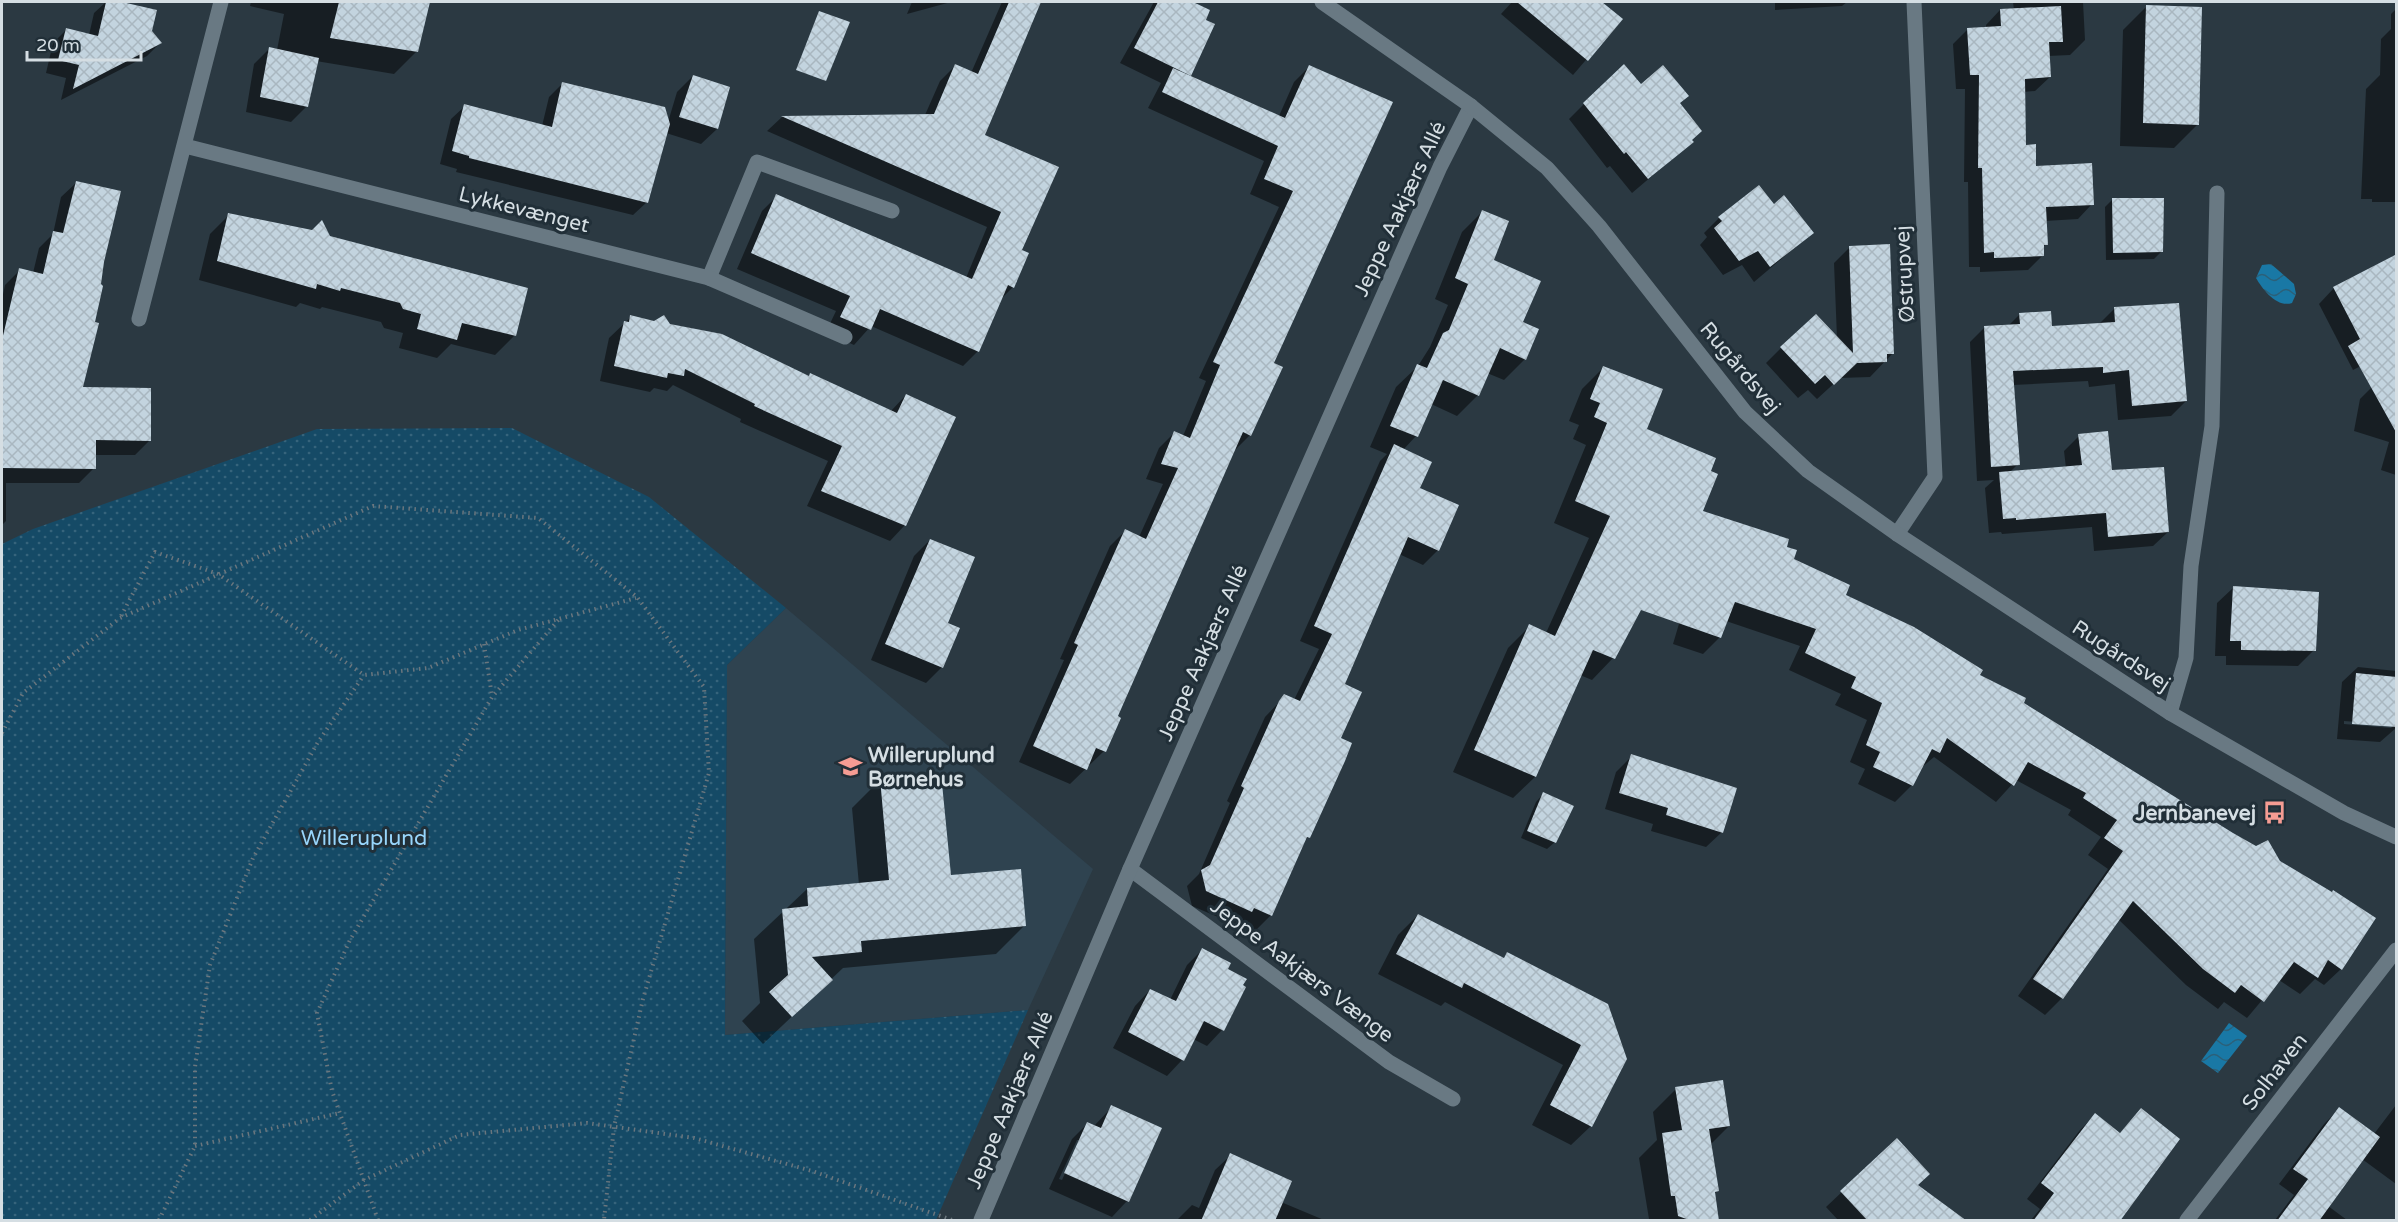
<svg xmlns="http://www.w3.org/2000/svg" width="2398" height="1222" viewBox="0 0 2398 1222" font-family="'Varela Round',sans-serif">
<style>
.built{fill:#2f4350}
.park{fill:url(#park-dots)}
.water{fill:url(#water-waves)}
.shadow{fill:#0007;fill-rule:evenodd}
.building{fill:url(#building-cross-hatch)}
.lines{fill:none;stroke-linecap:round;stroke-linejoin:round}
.path{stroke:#6a767e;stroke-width:4;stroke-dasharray:1.5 4.5;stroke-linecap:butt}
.service{stroke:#697983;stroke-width:15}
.minor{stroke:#697983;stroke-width:15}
.tertiary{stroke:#697983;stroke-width:15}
.labels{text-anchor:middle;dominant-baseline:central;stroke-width:6;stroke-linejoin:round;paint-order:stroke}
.street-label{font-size:21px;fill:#d5dee3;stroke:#212f38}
.poi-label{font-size:21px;font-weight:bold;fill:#d5dee3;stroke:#212f38;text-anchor:start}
.park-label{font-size:21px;fill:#98d6fc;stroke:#212f38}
</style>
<defs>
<pattern id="park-dots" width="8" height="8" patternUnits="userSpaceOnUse" patternTransform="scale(1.5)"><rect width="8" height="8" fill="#154a66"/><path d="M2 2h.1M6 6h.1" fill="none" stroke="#36647c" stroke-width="1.8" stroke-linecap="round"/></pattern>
<pattern id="water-waves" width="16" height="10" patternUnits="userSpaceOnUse" patternTransform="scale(1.5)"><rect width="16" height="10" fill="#1978a5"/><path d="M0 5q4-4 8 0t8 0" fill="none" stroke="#2b6079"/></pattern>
<pattern id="building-cross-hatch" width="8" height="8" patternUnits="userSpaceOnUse" patternTransform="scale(1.5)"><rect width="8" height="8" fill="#c3d4df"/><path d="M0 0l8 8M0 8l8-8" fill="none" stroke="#a9b7c0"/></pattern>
</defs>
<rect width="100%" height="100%" fill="#2b3942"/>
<path class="built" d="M786 608 1093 869 1028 1010 725 1035 727 665Z"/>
<path class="park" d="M512 428 649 497 786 608 727 665 725 1035 1028 1010 936 1220H2V544L33 529 317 429Z"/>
<g class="water">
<path d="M2271 264 2294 284 2296 294 2292 303C2277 308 2263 290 2256 278L2262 265Z"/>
<path d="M2229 1023 2247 1036 2218 1073 2201 1061Z"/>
</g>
<g class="shadow">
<path d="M106 2 155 11 150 31 160 43 147 56 61 100 66 78 46 73 53 43 66 30 89 35 94 13Z"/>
<path d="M251 2H413L416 52 394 74 316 61 307 106 291 122 246 112 254 64 269 49 277 50 284 14 250 6Z"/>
<path d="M912 2H951L907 14Z"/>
<path d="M1002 2H1039L983 136 1020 251 1013 287 1000 300 978 351 963 366 871 326 854 345 826 332 836 311 737 269 762 211 777 196 966 278 987 227 767 131 782 117 925 115 940 81 955 66 971 73Z"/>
<path d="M1154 2H1190L1208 10 1204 21 1213 25 1189 75 1279 116 1294 82 1310 66 1272 363 1250 435 1235 450 1116 717 1104 751 1070 784 1019 762 1064 660 1060 659 1110 546 1125 531 1139 537 1163 484 1146 479 1159 448 1174 433 1183 436 1206 381 1199 378 1279 207 1250 194 1264 161 1148 108 1161 83 1120 63Z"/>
<path d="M1512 2H1600L1621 19 1573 75 1501 14Z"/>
<path d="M1775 2H1847L1842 6 1775 10Z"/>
<path d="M2013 2H2083L2085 40 2070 55 2048 56 2050 77 2035 91 2023 92 2025 146 2035 167 2092 204 2078 219 2045 221 2046 244 2043 247V255L2028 270 1980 272V267H1969L1968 182H1964L1965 89H1956L1953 44 1968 29 1986 28V25L2000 10H2014Z"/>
<path d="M2146 7 2197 125 2174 148 2120 146 2123 30Z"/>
<path d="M2396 9V202H2372V199H2361L2366 89 2380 75 2381 39 2391 29V14Z"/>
<path d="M693 76 729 88 717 129 701 144 666 133 647 202 633 215 456 172 457 169 440 164 451 119 465 106 542 126 549 97 563 83 668 122 677 92Z"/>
<path d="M1641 86 1692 142 1632 193 1610 166 1607 168 1569 119 1584 104Z"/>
<path d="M76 183 103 262 81 389 149 441 135 455H94V468L79 483H6V521L2 525V299L5 285 20 270 33 273 39 248 53 234 61 197Z"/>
<path d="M2113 199 2162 251 2154 259 2106 260 2105 207Z"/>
<path d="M1773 206 1812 233 1754 282 1742 265 1723 275 1700 245 1707 237 1704 233 1719 218Z"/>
<path d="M1483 211 1492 261 1521 323 1525 359 1504 380 1487 373 1478 395 1457 416 1431 404 1416 436 1403 450 1438 550 1423 565 1399 554 1343 685 1340 739 1308 837 1303 842 1271 915 1256 930 1239 923 1237 925 1192 906 1187 886 1199 874 1230 803 1227 801 1265 717 1285 696 1294 700 1319 649 1300 641 1380 461 1387 454 1370 447 1396 387 1418 366 1430 347 1448 305 1435 299 1462 232Z"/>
<path d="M229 215 329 238 526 290 514 336 495 355 451 344 437 358 399 348 403 333 384 328 381 322 322 307 320 309 300 303 296 307 199 280 210 234Z"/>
<path d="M1850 247 1893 353 1870 377 1840 378 1817 399 1808 390 1798 398 1766 363 1781 348 1837 338 1834 263Z"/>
<path d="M2334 288 2396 348 2353 370 2319 304Z"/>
<path d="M2115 308 2186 401 2171 416 2118 420 2115 384 2089 387 2088 381 2013 385 2018 464 2010 472 2066 468 2064 451 2079 436 2168 532 2153 546 2094 551 2092 527 2002 534 2001 532 1989 533 1985 488 1994 480 1977 481 1970 342 1985 327 2008 326 2020 314 2050 328 2100 323Z"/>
<path d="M631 317 669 326 890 412 906 395 905 525 890 541 807 506 828 461 740 422 741 419 673 385 667 391 654 388 650 392 600 381 609 338Z"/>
<path d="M1604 367 1645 430 1621 640 1613 658 1592 680 1580 675 1535 777 1513 798 1453 772 1508 648 1530 626 1546 633 1589 538 1554 523 1586 445 1573 439 1579 425 1569 421 1582 389Z"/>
<path d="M2376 383 2396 389V475L2381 470 2389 442 2354 431 2360 399Z"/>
<path d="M1705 536 1785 548 1792 560 1844 596 2022 704 2341 969 2324 985 2315 979 2300 994 2279 980 2247 1018 2224 1002 2218 1009 2186 985 2118 919 2062 998 2045 1015 2018 996 2108 869 2088 855 2101 837 2068 815 2071 810 2016 780 1996 802 1934 757 1921 768 1912 785 1895 802 1858 784 1865 769 1850 762 1867 720 1835 705 1841 694 1789 670 1800 646 1726 621 1720 637 1703 654 1673 644Z"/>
<path d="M930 540 942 667 926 683 871 660 914 556Z"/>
<path d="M2233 588 2314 650 2298 666 2226 665V656H2215L2217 603Z"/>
<path d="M2358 667 2396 671V728L2380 742 2337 739 2342 682ZM2344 721 2394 725 2391 728 2344 724Z"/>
<path d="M1632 756 1722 832 1706 847 1651 831 1653 824 1605 809 1616 772Z"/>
<path d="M880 780 949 876 1024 926 996 954 843 968 763 1044 742 1021 760 1003 754 939 807 889 859 885 852 808Z"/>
<path d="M1543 794 1555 842 1547 849 1521 838 1536 802Z"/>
<path d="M1418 915 1503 959 1508 954 1607 1005 1591 1126 1571 1145 1532 1125 1563 1065 1445 1002 1441 1006 1378 974 1398 935Z"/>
<path d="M1202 950 1244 987 1222 1030 1207 1046 1193 1039 1182 1060 1167 1076 1113 1048 1135 1006 1150 990 1170 1000 1187 965Z"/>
<path d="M1676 1089 1729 1126 1710 1145 1717 1191 1714 1194 1718 1220 1649 1219 1639 1158 1657 1140 1653 1112Z"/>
<path d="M2396 1105V1184L2362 1159 2328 1206 2347 1220H2275L2294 1195 2279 1184 2324 1124 2339 1109 2374 1134Z"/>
<path d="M1112 1107 1127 1201 1112 1217 1049 1189 1072 1139 1087 1124 1094 1126ZM1077 1140H1080L1062 1180 1059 1179Z"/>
<path d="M2141 1110 2118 1220H2031L2040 1209 2027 1199 2080 1130 2095 1115 2119 1134Z"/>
<path d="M1897 1140 1916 1186 1956 1220H1838L1826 1207Z"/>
<path d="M1231 1155 1281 1202 1324 1220H1177L1192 1205 1199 1208 1215 1170Z"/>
</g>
<g class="building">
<path d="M106 2H122L157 10 152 31 162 43 73 89 79 65 58 60 66 28 98 36Z"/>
<path d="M339 2H430L418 52 330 38Z"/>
<path d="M1009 2H1041L985 135 1059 167 1022 250 1029 253 1014 288 1008 285 979 352 880 309 871 330 840 317 850 296 751 253 776 194 972 279 1001 212 781 116 934 114 955 64 978 74Z"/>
<path d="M1158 2H1193L1210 10 1206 20 1215 24 1191 76 1134 48Z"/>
<path d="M1517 2H1602L1623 19 1588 61Z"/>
<path d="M2146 5 2202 7 2199 125 2143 123Z"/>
<path d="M2061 6 2063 42H2049L2051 77 2025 79 2026 145 2036 144V166L2092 163 2094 205 2046 207 2048 245H2044V256L1994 258V252L1984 253 1982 168H1978L1979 75H1970L1967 28 2001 26 2000 9Z"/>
<path d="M819 11 850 22 826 81 796 70Z"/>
<path d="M269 47 319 58 308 107 260 97Z"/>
<path d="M1624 64 1641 84 1663 65 1689 96 1680 103 1702 131 1692 140 1694 142 1648 179 1626 152 1624 154 1583 103Z"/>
<path d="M1309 65 1393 102 1274 363 1283 367 1251 436 1243 432 1118 716 1121 718 1106 752 1096 748 1087 770 1033 746 1078 645 1074 643 1125 529 1146 539 1178 468 1161 464 1174 431 1190 438 1220 365 1213 362 1293 191 1264 179 1278 146 1162 92 1173 68 1285 118Z"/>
<path d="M693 75 730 87 718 129 679 117Z"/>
<path d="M562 82 665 107 670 124 648 203 469 158V156L452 151 464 104 552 127Z"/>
<path d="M76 181 121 191 104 262 101 284 103 286 95 322 99 323 83 387 151 388V441L96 440V469L2 468V340L19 268 43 274 53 231 63 233Z"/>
<path d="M1759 185 1774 204 1784 195 1814 233 1770 267 1758 251 1739 261 1714 228 1722 221 1718 217Z"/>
<path d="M2112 198H2164L2163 252 2113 253Z"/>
<path d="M1482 210 1509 221 1494 260 1541 281 1523 322 1539 329 1526 360 1500 348 1479 396 1443 380 1418 437 1390 426 1417 364 1427 368 1443 333 1449 330 1468 284 1455 278Z"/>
<path d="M228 213 312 230 322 220 330 236 528 288 516 336 462 323 457 340 417 329 421 314 403 309 400 303 341 288 340 291 317 284 316 289 217 261Z"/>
<path d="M1890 244 1894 354H1887V362L1857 363 1834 385 1825 375 1815 384 1780 347 1816 314 1853 353 1849 246Z"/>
<path d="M2397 254V434L2348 346 2360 339 2333 287Z"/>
<path d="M2179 303 2187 401 2132 406 2129 370 2103 373V367L2013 371 2020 465 1991 467 1984 326 2020 324 2019 313 2051 311 2052 326 2115 322 2114 307Z"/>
<path d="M630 315 654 321 664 315 670 324 722 334 809 376 810 373 897 413 906 394 956 417 906 526 821 491 842 446 754 406 755 404 685 369 684 376 668 373 667 378 614 366 624 321 629 322Z"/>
<path d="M1603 366 1663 389 1647 429 1716 458 1711 471 1718 474 1703 511 1789 539 1787 547 1797 550 1794 559 1850 585 1846 595 1914 627 1983 670 1980 675 2026 698 2024 703 2233 833 2256 846 2268 840 2280 861 2332 892 2333 890 2376 918 2342 970 2328 960 2318 978 2294 962 2264 1002 2241 985 2235 993 2203 969 2133 901 2063 999 2033 979 2123 851 2104 838 2117 820 2083 798 2086 793 2028 762 2014 786 1947 738 1940 753 1932 749 1913 786 1873 767 1880 752 1866 745 1882 703 1851 688 1856 677 1805 653 1816 629 1735 602 1721 638 1641 610 1615 659 1593 650 1536 777 1474 750 1529 624 1555 636 1610 516 1575 501 1607 423 1594 417 1600 403 1590 399Z"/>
<path d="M2108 431 2112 470 2164 467 2169 532 2108 537 2106 513 2016 520V518L2003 519 1999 472 2082 465 2078 434Z"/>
<path d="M1394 444 1432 462 1420 488 1459 505 1439 551 1408 537 1345 684 1362 692 1341 738 1352 743 1345 761 1310 838 1307 837 1272 916 1254 908 1252 912 1206 891 1201 870 1210 865 1244 788 1241 786 1279 701 1284 694 1300 701 1332 634 1314 626Z"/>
<path d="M930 539 975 557 948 623 960 628 943 668 885 644Z"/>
<path d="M2233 586 2319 592 2316 651 2241 650V641H2230Z"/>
<path d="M2356 673 2397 677V727L2352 724Z"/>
<path d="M1631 754 1737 788 1723 833 1666 815 1668 808 1619 793Z"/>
<path d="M941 773 951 875 1021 869 1026 926 861 941 862 952 812 957 833 980 792 1017 769 992 788 975 782 909 808 906 807 888 889 880 880 778Z"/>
<path d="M1543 792 1574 806 1556 843 1527 831Z"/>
<path d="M1418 914 1504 958 1507 952 1608 1004 1627 1059 1592 1127 1550 1105 1581 1045 1464 983 1462 988 1396 954Z"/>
<path d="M1202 948 1231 963 1228 969 1247 979 1243 985 1246 987 1224 1031 1204 1021 1184 1061 1128 1032 1150 989 1176 1001Z"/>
<path d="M1723 1080 1730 1126 1709 1129 1719 1191 1715 1192 1719 1221H1692L1678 1216 1675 1196H1671L1662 1133 1682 1130 1675 1087Z"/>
<path d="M1111 1105 1162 1128 1129 1202 1064 1173 1087 1122 1101 1128Z"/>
<path d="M2339 1107 2380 1137 2319 1221H2277L2308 1179 2293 1169Z"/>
<path d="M2141 1108 2180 1139 2120 1221H2033L2054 1193 2041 1183 2095 1113 2120 1133Z"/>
<path d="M1897 1138 1930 1174 1918 1185 1967 1221 1867 1220 1840 1191Z"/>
<path d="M1230 1153 1292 1181 1275 1221H1201Z"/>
</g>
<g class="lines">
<g class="path">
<path d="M121 616 155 552 218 574 364 675 428 668 518 630 636 598"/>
<path d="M484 644 492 696"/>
<path d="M2 733 23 693 120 618 373 506 538 518 637 597 704 687 709 773 643 999 614 1127 604 1220"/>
<path d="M195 1146 340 1113"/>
<path d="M159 1220 195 1146V1067L210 965 253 858 318 742 364 675"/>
<path d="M310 1220 364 1180 460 1135 587 1123 694 1138 812 1171 952 1220"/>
<path d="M378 1220 332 1091 317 1013 350 940 492 697 560 618"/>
</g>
<path class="service" d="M709 278 757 162 892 211"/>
<g class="minor">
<path d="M185 146 709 278 845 337"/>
<path d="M139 319 221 2"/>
<path d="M1897 534 1935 477 1914 2"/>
<path d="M2170 713 2186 658 2191 566 2212 426 2217 193"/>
<path d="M1130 869 1389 1062 1453 1099"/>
<path d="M981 1220 1130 869 1440 167 1471 106"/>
<path d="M2187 1220 2396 950"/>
</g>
<path class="tertiary" d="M1322 2 1471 106 1547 168 1599 226 1745 412 1808 471 1897 534 2170 713 2344 813 2396 837"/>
</g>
<defs>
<symbol id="school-bare" viewBox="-9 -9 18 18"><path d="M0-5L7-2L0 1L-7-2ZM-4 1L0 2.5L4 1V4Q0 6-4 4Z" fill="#f59c93" stroke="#212f38" stroke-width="2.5" paint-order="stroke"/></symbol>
<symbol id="bus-bare" viewBox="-9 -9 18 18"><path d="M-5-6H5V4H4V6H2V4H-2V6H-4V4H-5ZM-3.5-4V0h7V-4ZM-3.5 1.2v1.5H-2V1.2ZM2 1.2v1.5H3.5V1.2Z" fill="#f59c93" stroke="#212f38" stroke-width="2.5" paint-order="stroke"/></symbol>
</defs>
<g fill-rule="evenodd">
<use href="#school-bare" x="834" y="750" width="33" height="33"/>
<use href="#bus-bare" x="2258" y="796" width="33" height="33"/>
</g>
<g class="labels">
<g class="street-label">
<text transform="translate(1400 209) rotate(-65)">Jeppe Aakjærs Allé</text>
<text transform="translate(524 210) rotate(14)">Lykkevænget</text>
<text transform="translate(1905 274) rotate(-93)">Østrupvej</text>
<text transform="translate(1740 368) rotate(50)">Rugårdsvej</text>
<text transform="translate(1203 653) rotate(-66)">Jeppe Aakjærs Allé</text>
<text transform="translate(2121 656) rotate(33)">Rugårdsvej</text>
<text transform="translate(1302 971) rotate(37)">Jeppe Aakjærs Vænge</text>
<text transform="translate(2275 1072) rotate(-52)">Solhaven</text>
<text transform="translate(1010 1100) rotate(-67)">Jeppe Aakjærs Allé</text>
</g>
<g class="poi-label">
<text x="868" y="755">Willeruplund<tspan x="868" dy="24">Børnehus</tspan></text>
<text x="2256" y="813" text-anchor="end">Jernbanevej</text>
</g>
<g class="park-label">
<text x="364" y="838">Willeruplund</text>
</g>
</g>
<rect width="2398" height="1222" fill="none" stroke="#d5dee3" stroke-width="6"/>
<path d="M27 51v9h114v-9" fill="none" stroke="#d5dee3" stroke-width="3"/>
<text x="36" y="51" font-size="18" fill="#d5dee3" stroke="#212f38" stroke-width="4.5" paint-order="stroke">20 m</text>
</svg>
